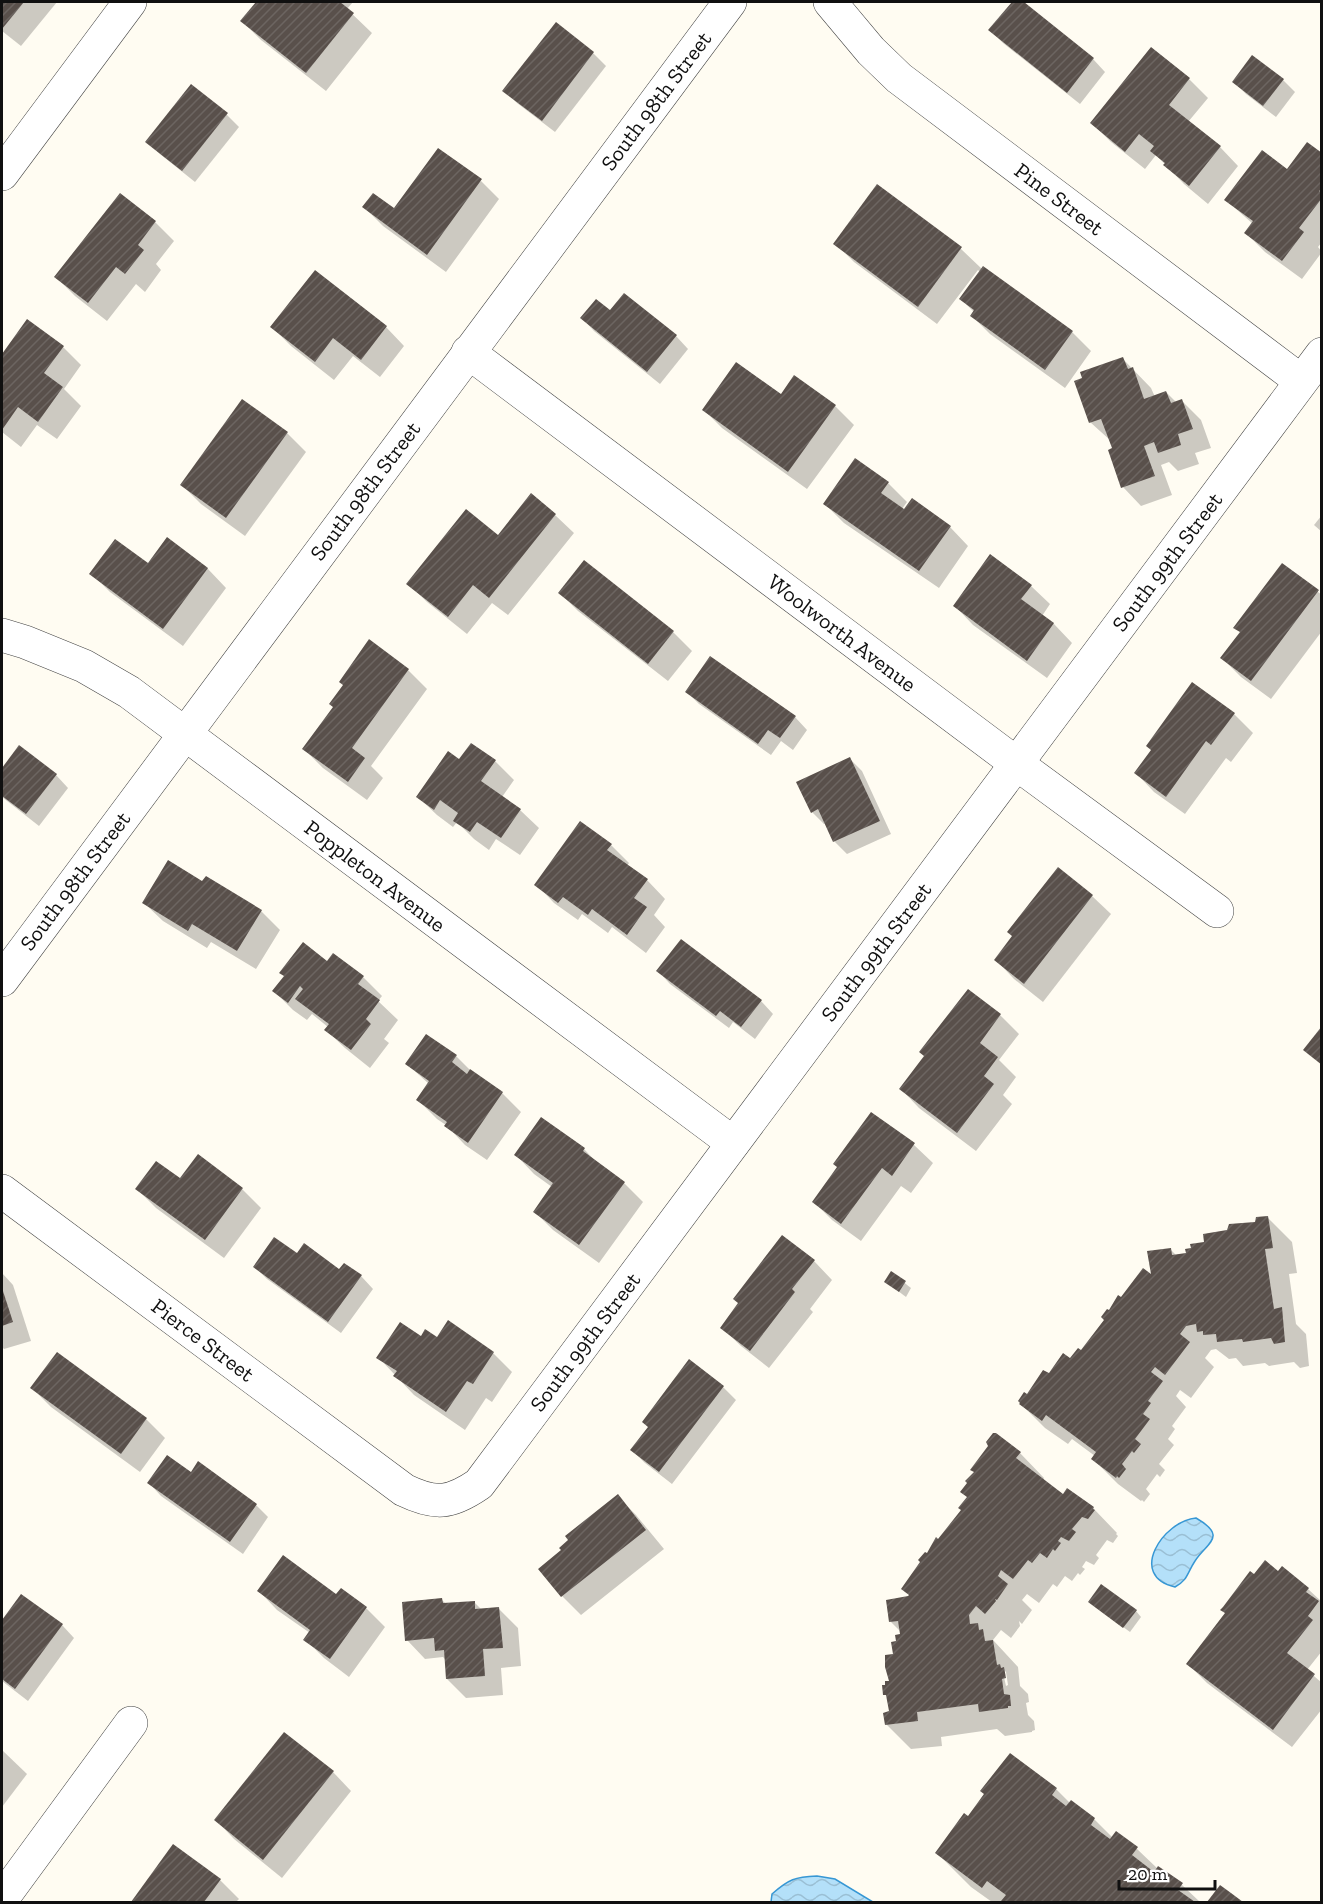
<svg xmlns="http://www.w3.org/2000/svg" width="1323" height="1904" viewBox="0 0 1323 1904" font-family="'Zilla Slab',serif">
<style>
.water{fill:url(#water-waves);stroke:#3797d4;stroke-width:1.5}
.shadow{fill:#0003;fill-rule:evenodd}
.building{fill:url(#building-hatch)}
.lines{fill:none;stroke-linecap:round;stroke-linejoin:round}
.minor-casing{stroke:#434343;stroke-width:34}
.minor{stroke:#fff;stroke-width:33}
.labels{text-anchor:middle;dominant-baseline:central;stroke-width:6;stroke-linejoin:round;paint-order:stroke}
.street-label{font-size:22px;fill:#101010;stroke:#fff}
</style>
<defs>
<pattern id="water-waves" width="16" height="10" patternUnits="userSpaceOnUse" patternTransform="scale(1.5)"><rect width="16" height="10" fill="#b4e0f9"/><path d="M0 5q4-4 8 0t8 0" fill="none" stroke="#9abfd4"/></pattern>
<pattern id="building-hatch" width="6" height="6" patternUnits="userSpaceOnUse" patternTransform="scale(1.5)"><rect width="6" height="6" fill="#59504b"/><path d="M-1 1l2-2M0 6l6-6M5 7l2-2" fill="none" stroke="#6c6561"/></pattern>
</defs>
<rect width="100%" height="100%" fill="#fffcf2"/>
<g class="water">
<path d="M1196 1518C1229 1537 1206 1543 1195 1561 1187 1573 1188 1580 1175 1587 1127 1576 1163 1521 1196 1518Z"/>
<path d="M817 1876 835 1879 873 1902H771L772 1894C789 1879 795 1877 817 1876Z"/>
</g>
<g class="shadow">
<path d="M2 2H57L21 46 2 31Z"/>
<path d="M258 2H353L347 9 372 33 326 91 261 40 242 21Z"/>
<path d="M1013 2H1021L1093 59 1105 72 1080 104 1003 43 990 30Z"/>
<path d="M556 24 593 53 606 66 555 132 517 103 504 90Z"/>
<path d="M1151 49 1189 79 1208 98 1188 122 1220 147 1238 166 1208 204 1184 184 1156 155 1145 169 1111 142 1092 123Z"/>
<path d="M1283 80 1295 92 1276 117 1246 94 1234 82Z"/>
<path d="M192 86 227 115 239 127 195 182 160 154 147 142Z"/>
<path d="M1322 155V242L1318 247 1322 252 1302 279 1265 252 1246 233 1253 224 1226 200Z"/>
<path d="M481 181 499 199 446 272 383 226 364 207 394 210Z"/>
<path d="M878 186 961 249 982 269 983 268 1072 332 1091 351 1065 388 990 334 972 316 974 312 961 299 980 272 978 270 937 324 854 262 835 243Z"/>
<path d="M155 222 174 241 156 264 161 270 145 292 136 284 107 321 75 296 56 277Z"/>
<path d="M610 312 676 336 688 349 660 384 594 331 582 318Z"/>
<path d="M27 321 63 347 81 365 64 389 81 406 57 439 37 425 21 447 2 432V357Z"/>
<path d="M272 327H386L404 346 380 377 353 356 334 380 291 346Z"/>
<path d="M1123 359 1151 388 1155 397 1166 392 1177 403 1182 401 1201 420 1211 448 1195 453 1199 464 1178 471 1169 462 1161 465 1172 495 1141 506 1123 487 1111 441 1090 422Z"/>
<path d="M795 377 835 406 854 425 807 489 722 428 704 410 781 396Z"/>
<path d="M242 401 287 433 306 452 245 536 201 504 182 485Z"/>
<path d="M888 483 907 502 902 509 950 527 968 546 939 588 844 523 825 504Z"/>
<path d="M555 515 574 533 508 615 492 603 467 634 427 602 408 583 498 537Z"/>
<path d="M1322 515V532L1314 525Z"/>
<path d="M167 539 208 569 226 588 183 646 110 592 91 573 148 565Z"/>
<path d="M1282 565 1322 595V631L1271 699 1241 677 1222 658 1241 633 1235 627Z"/>
<path d="M1031 586 1050 604 1042 616 1054 624 1072 643 1047 678 973 625 955 606Z"/>
<path d="M560 593 673 632 692 651 668 681 578 611Z"/>
<path d="M408 670 427 689 371 766 383 778 367 800 323 768 304 749Z"/>
<path d="M687 692 795 717 807 730 793 750 781 741 771 755 699 704Z"/>
<path d="M1234 714 1253 733 1231 762 1226 758 1185 814 1154 792 1136 773Z"/>
<path d="M20 747 56 775 68 788 39 826 2 797V771Z"/>
<path d="M850 759 862 771 891 834 847 854 834 841 826 823 824 824 812 812Z"/>
<path d="M460 761H495L514 780 502 797 520 810 539 828 520 855 496 839 489 850 474 839 457 822 453 827 437 815 418 797Z"/>
<path d="M611 845 629 863 627 866 647 880 665 899 654 915 665 927 646 953 612 927 608 933 582 914 578 920 554 903 536 884Z"/>
<path d="M1058 870 1092 896 1111 914 1043 1002 1014 979 996 960Z"/>
<path d="M206 878 261 911 280 930 256 969 211 942 207 948 163 921 144 903 203 883Z"/>
<path d="M333 955 363 977 382 996 378 1001 398 1020 384 1039 389 1043 370 1068 345 1048 326 1030 328 1027 312 1014 307 1020 293 1010 274 991 285 977 328 963Z"/>
<path d="M658 971 761 1001 773 1014 755 1039 733 1022 729 1028 670 984Z"/>
<path d="M969 991 1000 1015 1019 1034 999 1060 1016 1077 1003 1095 1012 1104 976 1151 919 1108 901 1089 925 1056Z"/>
<path d="M456 1056 472 1072 502 1093 521 1112 487 1160 465 1145 446 1125 437 1119 418 1100 429 1084 407 1064Z"/>
<path d="M871 1114 914 1145 933 1163 911 1193 901 1186 861 1241 832 1220 814 1202 839 1167Z"/>
<path d="M584 1149 600 1166 624 1183 643 1202 599 1263 553 1230 535 1212 552 1187 534 1174 516 1155Z"/>
<path d="M180 1180 242 1189 261 1208 224 1258 156 1208 137 1189Z"/>
<path d="M1267 1217 1292 1242 1297 1273 1289 1274 1296 1324 1306 1334 1309 1366 1300 1368 1294 1362 1269 1366 1265 1363 1243 1366 1236 1358 1229 1359 1216 1349 1211 1350 1205 1358 1214 1367 1191 1398 1180 1390 1176 1396 1186 1407 1172 1426 1175 1429 1168 1439 1174 1445 1159 1464 1165 1470 1160 1477 1157 1474 1146 1489 1150 1494 1144 1502 1142 1500 1141 1501 1118 1484 1093 1459 1095 1456 1072 1439 1068 1444 1045 1428 1021 1404 1049 1375 1081 1352 1110 1312 1122 1299 1153 1278 1170 1249 1177 1256 1187 1255 1205 1243 1256 1223Z"/>
<path d="M297 1255 340 1271 361 1276 373 1289 341 1333 267 1279 255 1267Z"/>
<path d="M814 1261 832 1280 810 1309 813 1312 769 1368 741 1346 722 1328 740 1304Z"/>
<path d="M2 1273 13 1285 31 1341 4 1349 2 1347Z"/>
<path d="M892 1273 911 1288 906 1297 886 1282Z"/>
<path d="M449 1323 493 1353 512 1372 492 1402 486 1398 465 1430 414 1395 378 1357 421 1338 437 1339Z"/>
<path d="M57 1354 146 1419 165 1438 140 1472 51 1407 32 1388Z"/>
<path d="M689 1361 723 1387 736 1400 672 1484 645 1463 632 1450 650 1428Z"/>
<path d="M1020 1453 1044 1478 1043 1480 1063 1496 1093 1508 1117 1533 1116 1534 1118 1536 1113 1543 1107 1540 1096 1555 1099 1558 1094 1565 1086 1561 1082 1567 1085 1569 1080 1575 1078 1573 1072 1581 1065 1576 1057 1587 1053 1584 1039 1603 1027 1594 1022 1600 1032 1610 1022 1624 1019 1621 1020 1626 1011 1638 1001 1630 993 1640 1018 1667 1020 1686 1028 1694 1029 1702 1026 1703 1028 1715 1034 1721 1035 1730 1032 1731V1732L1005 1736 997 1729 941 1737 942 1746 911 1749 886 1724 891 1712 888 1698 885 1694 891 1683 898 1642 902 1636 901 1632 891 1622 909 1598 927 1555ZM1002 1668 1006 1672 1008 1685 1006 1686Z"/>
<path d="M191 1474 256 1505 268 1517 243 1554 161 1496 149 1483Z"/>
<path d="M617 1496 636 1515 664 1549 581 1615 562 1596 540 1569 564 1550Z"/>
<path d="M1279 1573 1308 1589 1322 1602V1651L1307 1670 1322 1683V1709L1292 1747 1207 1683 1188 1664Z"/>
<path d="M341 1590 366 1608 385 1627 349 1677 324 1658 305 1639 310 1633 277 1610 259 1591 337 1596Z"/>
<path d="M21 1596 62 1625 74 1638 28 1701 2 1681V1623Z"/>
<path d="M442 1600 446 1604 474 1602 482 1610 499 1609 518 1628 521 1666 501 1668 503 1695 466 1698 447 1679 446 1660 443 1657 425 1659 407 1640Z"/>
<path d="M1096 1607 1136 1611 1141 1617 1130 1632Z"/>
<path d="M2 1750 27 1774 2 1807Z"/>
<path d="M1010 1755 1056 1789 1070 1803 1071 1802 1094 1819 1113 1838 1137 1849 1158 1869 1182 1885 1200 1902H992L971 1887 937 1853 968 1818Z"/>
<path d="M333 1772 351 1791 282 1878 234 1839 216 1820Z"/>
<path d="M173 1846 220 1880 239 1899 236 1902H133Z"/>
</g>
<g class="building">
<path d="M2 2H24L2 29Z"/>
<path d="M256 2H340L354 13 306 73 240 21Z"/>
<path d="M1012 2H1024L1094 58 1067 93 988 30Z"/>
<path d="M556 22 594 52 542 121 502 91Z"/>
<path d="M1151 47 1190 78 1169 105 1221 146 1189 186 1163 165 1165 163 1150 151 1154 146 1139 134 1125 152 1090 123Z"/>
<path d="M1252 55 1284 79 1263 106 1232 82Z"/>
<path d="M191 84 228 113 182 171 145 142Z"/>
<path d="M1307 142 1322 153V189L1319 191 1322 193V198L1299 228 1304 232 1282 261 1244 233 1253 221 1224 200 1262 150 1287 169Z"/>
<path d="M438 148 482 179 427 255 362 207 373 193 394 208Z"/>
<path d="M877 184 962 247 918 307 833 244Z"/>
<path d="M120 193 156 221 138 245 144 250 125 274 116 267 88 303 54 277Z"/>
<path d="M983 266 1073 331 1045 370 970 316 974 310 959 299Z"/>
<path d="M315 270 387 326 361 360 333 338 315 362 270 327Z"/>
<path d="M624 293 677 335 647 372 580 318 596 299 610 310Z"/>
<path d="M27 319 64 346 44 373 63 387 38 422 18 407 2 430V354Z"/>
<path d="M1123 357 1128 369 1133 367 1144 399 1166 391 1171 403 1182 399 1193 429 1178 434 1181 445 1158 453 1154 442 1144 446 1155 476 1121 488 1108 450 1112 448 1101 419 1089 423 1074 381 1082 378 1080 372Z"/>
<path d="M736 362 781 394 794 375 836 405 788 472 702 410Z"/>
<path d="M242 399 288 432 226 518 180 485Z"/>
<path d="M855 458 889 482 881 493 904 509 912 498 951 526 919 571 823 504Z"/>
<path d="M531 493 556 514 489 598 473 585 448 617 406 584 466 509 498 535Z"/>
<path d="M167 537 208 568 163 629 89 574 115 539 148 563Z"/>
<path d="M990 554 1032 585 1021 599 1054 623 1027 661 953 606Z"/>
<path d="M584 560 674 631 648 664 558 593Z"/>
<path d="M1282 563 1319 590 1251 681 1220 658 1240 632 1233 628Z"/>
<path d="M369 639 409 669 352 748 365 758 348 782 302 749 333 707 329 704 343 685 339 682Z"/>
<path d="M710 656 796 716 780 738 768 730 758 744 685 692Z"/>
<path d="M1192 682 1235 713 1211 745 1206 741 1166 797 1134 773 1151 750 1146 746Z"/>
<path d="M471 743 496 760 481 781 521 809 501 838 477 822 470 832 453 821 458 813 440 800 434 810 416 797 448 751 459 759Z"/>
<path d="M19 745 57 774 26 814 2 796V768Z"/>
<path d="M850 757 880 821 833 842 818 809 811 813 796 782Z"/>
<path d="M580 821 612 844 607 850 648 879 634 898 647 907 627 935 592 909 588 915 563 897 558 903 534 885Z"/>
<path d="M168 860 202 881 206 876 262 910 237 951 192 924 188 931 142 903Z"/>
<path d="M1058 867 1093 895 1024 984 994 960 1012 936 1007 932Z"/>
<path d="M681 939 762 1000 741 1027 720 1011 716 1016 656 971Z"/>
<path d="M303 942 327 961 333 953 364 976 358 984 380 1000 366 1019 371 1024 351 1050 324 1030 329 1024 295 999 303 989 300 986 288 1003 272 991 284 976 279 973Z"/>
<path d="M968 989 1001 1014 980 1043 998 1057 984 1076 994 1084 957 1133 899 1089 924 1056 919 1052Z"/>
<path d="M1322 1026V1065L1303 1050Z"/>
<path d="M426 1034 457 1055 452 1062 467 1074 470 1069 503 1092 468 1143 444 1126 447 1122 416 1100 429 1081 405 1064Z"/>
<path d="M871 1112 915 1143 892 1176 882 1168 841 1224 812 1202 837 1167 833 1164Z"/>
<path d="M541 1117 585 1148 583 1151 625 1182 579 1245 533 1212 553 1183 514 1155Z"/>
<path d="M198 1154 243 1188 205 1240 135 1189 156 1161 180 1178Z"/>
<path d="M1268 1216 1273 1248 1265 1249 1274 1309 1282 1307 1285 1342 1274 1344 1271 1338 1243 1342 1242 1339 1217 1342 1216 1334 1203 1335V1331L1197 1332 1196 1324 1186 1326 1180 1334 1190 1342 1165 1375 1155 1367 1151 1372 1163 1381 1148 1401 1151 1403 1143 1414 1150 1419 1135 1439 1141 1444 1134 1453 1132 1451 1122 1464 1126 1469 1119 1478 1117 1476 1116 1478 1091 1459 1096 1452 1046 1415 1042 1421 1019 1404 1020 1403 1018 1401 1024 1392 1027 1394 1043 1370 1049 1373 1063 1353 1070 1358 1078 1348 1081 1350 1104 1320 1101 1317 1107 1309 1109 1310 1118 1295 1121 1297 1143 1268 1151 1274 1147 1251 1171 1248 1172 1255 1186 1253 1185 1249 1191 1248 1190 1244 1204 1242 1203 1234 1227 1230 1229 1224 1255 1222 1256 1217Z"/>
<path d="M782 1235 815 1260 792 1289 795 1292 750 1351 720 1328 738 1303 733 1299Z"/>
<path d="M274 1237 297 1253 304 1243 339 1269 344 1263 362 1275 328 1322 253 1267Z"/>
<path d="M891 1271 906 1281 899 1292 884 1282Z"/>
<path d="M2 1288 13 1322 2 1326Z"/>
<path d="M448 1320 494 1352 473 1384 467 1381 446 1412 393 1376 397 1371 376 1358 400 1322 421 1336 425 1329 437 1337Z"/>
<path d="M57 1352 147 1418 121 1454 30 1388Z"/>
<path d="M689 1359 724 1386 659 1472 630 1450 648 1427 642 1422Z"/>
<path d="M993 1433H996L1021 1452 1016 1458 1063 1494 1067 1488 1094 1507 1093 1509 1095 1510 1088 1519 1082 1517 1072 1529 1076 1532 1069 1541 1061 1537 1058 1541 1061 1543 1055 1551 1053 1549 1047 1558 1040 1553 1032 1563 1028 1560 1013 1579 1001 1570 998 1576 1008 1584 997 1600 995 1599 996 1601 985 1614 976 1606 969 1615 970 1624 978 1623 979 1630 983 1629 985 1641 993 1640 997 1665 1000 1664 1001 1668 1004 1667 1006 1678 1002 1679 1004 1694 1010 1695 1011 1706H1008V1708L979 1712 978 1704 917 1712 918 1721 885 1725 883 1713 889 1711 886 1695H883L882 1685H885V1681H889L885 1667V1655L893 1654 891 1642 896 1641 895 1635 900 1634 898 1621 889 1622 886 1600 908 1596 909 1595 901 1589 920 1562 918 1560 925 1552 927 1553 936 1537 938 1539 961 1510 958 1508 967 1497 960 1492 967 1483 965 1481 974 1472 970 1470 988 1446 986 1442Z"/>
<path d="M167 1455 191 1472 198 1461 257 1504 230 1542 147 1483Z"/>
<path d="M618 1494 646 1530 561 1597 538 1569 561 1550 559 1548 568 1540 565 1536Z"/>
<path d="M283 1555 336 1594 341 1588 367 1607 330 1659 303 1640 310 1630 257 1591Z"/>
<path d="M1265 1560 1278 1571 1282 1566 1309 1588 1306 1592 1319 1601 1308 1616 1313 1620 1287 1653 1315 1674 1273 1730 1186 1664 1225 1613 1220 1610 1223 1607 1250 1571 1254 1574Z"/>
<path d="M1101 1584 1137 1610 1123 1628 1088 1602Z"/>
<path d="M21 1594 63 1624 15 1689 2 1679V1620Z"/>
<path d="M442 1598 443 1603 475 1601V1609L499 1607 503 1648 483 1649 485 1676 446 1679 444 1650 435 1651 434 1638 405 1641 402 1602Z"/>
<path d="M284 1732 334 1771 263 1860 214 1820Z"/>
<path d="M1010 1753 1057 1788 1052 1795 1066 1806 1071 1800 1095 1818 1091 1825 1110 1839 1116 1831 1138 1847 1132 1855 1154 1872 1158 1866 1183 1883 1178 1890 1195 1902H1002L1001 1901 1006 1895 987 1881 982 1888 935 1853 964 1813 968 1816 984 1794 980 1791Z"/>
<path d="M173 1844 221 1879 204 1902H131Z"/>
<path d="M1220 1885 1231 1893 1243 1902H1207Z"/>
</g>
<g class="lines">
<defs>
<g id="minor">
<path d="M830 2 871 51 899 78 1301 381"/>
<path d="M2 174 130 2"/>
<path d="M468 352 1017 764 1217 911"/>
<path d="M2 635 25 642 84 666 129 692 733 1143"/>
<path d="M2 980 730 2"/>
<path d="M2 1191 404 1490C435 1505 450 1504 479 1484L1322 354"/>
<path d="M2 1899 131 1723"/>
</g>
</defs>
<use href="#minor" class="minor-casing"/>
<use href="#minor" class="minor"/>
</g>
<g class="labels">
<g class="street-label">
<text transform="translate(656 101) rotate(-53)">South 98th Street</text>
<text transform="translate(1059 199) rotate(37)">Pine Street</text>
<text transform="translate(365 491) rotate(-53)">South 98th Street</text>
<text transform="translate(1167 562) rotate(-53)">South 99th Street</text>
<text transform="translate(842 633) rotate(37)">Woolworth Avenue</text>
<text transform="translate(375 876) rotate(37)">Poppleton Avenue</text>
<text transform="translate(75 881) rotate(-53)">South 98th Street</text>
<text transform="translate(876 952) rotate(-53)">South 99th Street</text>
<text transform="translate(203 1340) rotate(37)">Pierce Street</text>
<text transform="translate(585 1342) rotate(-53)">South 99th Street</text>
</g>
</g>
<rect width="1323" height="1904" fill="none" stroke="#101010" stroke-width="6"/>
<path d="M1119 1880v9h96v-9" fill="none" stroke="#101010" stroke-width="3"/>
<text x="1128" y="1880" font-size="18" fill="#101010" stroke="#ffffff" stroke-width="4.5" paint-order="stroke">20 m</text>
</svg>
